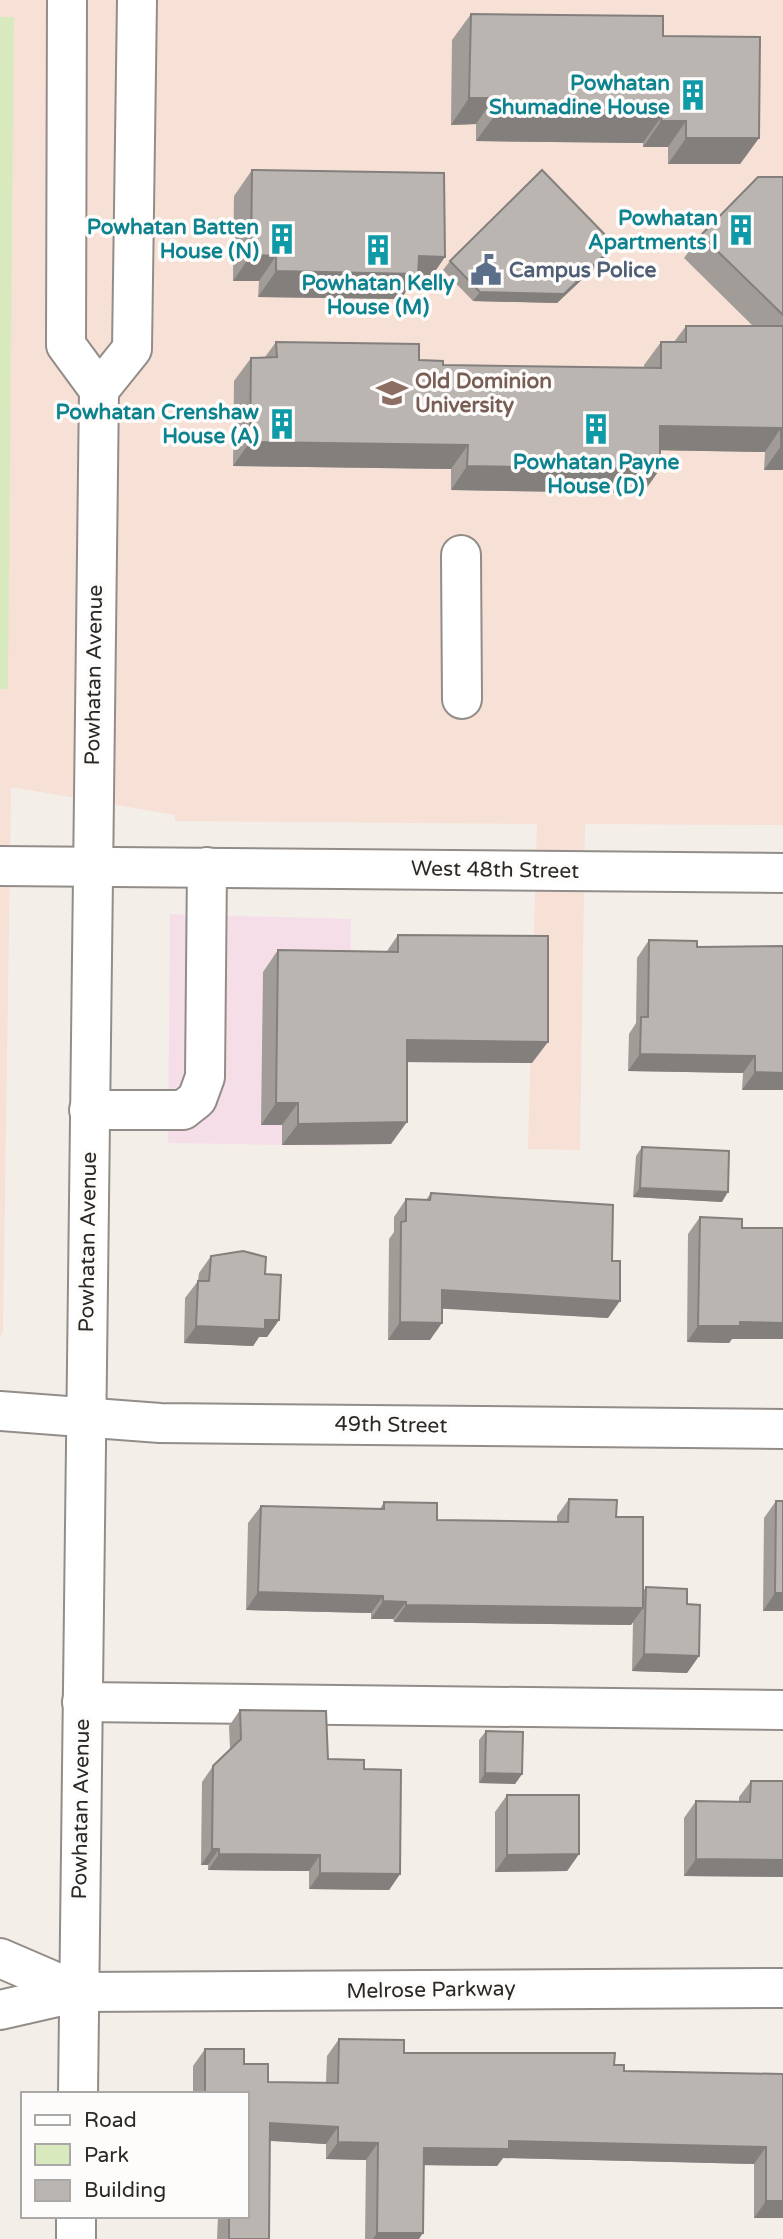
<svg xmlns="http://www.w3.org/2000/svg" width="783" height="2239" viewBox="0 0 783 2239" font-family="'Varela Round',sans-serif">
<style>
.commercial{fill:#f6dee9}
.education{fill:#f7e0d5}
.green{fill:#d9e9be}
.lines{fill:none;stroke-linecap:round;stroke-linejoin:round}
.minor-casing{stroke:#928d89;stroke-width:42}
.minor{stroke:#fff;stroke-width:38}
.wall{fill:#a19c98}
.shaded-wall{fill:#837f7c}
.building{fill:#bbb5b1;stroke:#837f7c;stroke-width:2}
.labels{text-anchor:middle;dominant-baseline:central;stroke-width:7;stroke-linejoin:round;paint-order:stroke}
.culture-label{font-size:21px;font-weight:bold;fill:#0d838f;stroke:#fefcfa;text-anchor:end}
.service-label{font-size:21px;font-weight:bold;fill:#4e5e75;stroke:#fefcfa;text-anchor:start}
.education-label{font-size:21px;font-weight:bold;fill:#785e54;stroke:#fefcfa;text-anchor:start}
.street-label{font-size:21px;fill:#2b2927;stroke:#fefcfa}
</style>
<rect width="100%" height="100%" fill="#f4eee9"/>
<path class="commercial" d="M170 914 351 919 348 1146 168 1143Z"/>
<path class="education" d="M0 0H783V825L585 824 580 1150 528 1149 537 824 175 821V815L11 787 3 1331 0 1338Z"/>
<path class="green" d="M0 17H14L8 689H0Z"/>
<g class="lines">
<defs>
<g id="minor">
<path d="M67 0 66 345 99 390 78 2094"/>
<path d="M99 390 132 349 137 0"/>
<path d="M461 555 462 699"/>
<path d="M0 866 783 873"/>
<path d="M89 1110H183L197 1099 205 1077 207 867"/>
<path d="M0 1411 160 1423 783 1429"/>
<path d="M82 1702 783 1710"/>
<path d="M0 1958 79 1992"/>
<path d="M0 2010 79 1992 783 1988"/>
<path d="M76 2239V2216"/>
</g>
</defs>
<use href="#minor" class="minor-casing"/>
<use href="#minor" class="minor"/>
</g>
<g class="wall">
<path d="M471 14 663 36 759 138 740 164H668V147H643V143L476 141V124L451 125 452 40Z"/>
<path d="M252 170 427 283 412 282 401 299 258 297 259 281H233L234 196Z"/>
<path d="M783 177V470H764L765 452 660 450V469L643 493 451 490V469L233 466 234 381 251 358 265 357 276 342 419 360 443 365 644 368V365L661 342H674L686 326H753L684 258 701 235Z"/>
<path d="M615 245 608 255 557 303 473 301 443 270 450 261Z"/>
<path d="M398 935 532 1063 407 1062 391 1144 282 1145V1125H261L263 972 278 950 387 951Z"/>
<path d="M649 940 697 947 783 1090H742L743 1073 628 1071 629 1034 636 1023 637 958Z"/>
<path d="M642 1147 722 1202 633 1197 636 1156Z"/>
<path d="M431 1193 608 1318 442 1308 430 1340H388L389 1239 394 1232V1217L406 1199 426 1200Z"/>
<path d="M700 1217 742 1228 732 1339 729 1343 687 1342 688 1234Z"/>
<path d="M211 1256 265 1274 279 1320 267 1337H259L253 1346 184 1343 185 1298 198 1281 199 1273Z"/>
<path d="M569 1499 616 1517 643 1591 646 1587 687 1604 699 1656 687 1673 632 1671 633 1622 631 1625 394 1622 393 1619H371V1613L246 1610 248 1523 261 1506 380 1509 384 1502 437 1520 557 1522V1516Z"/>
<path d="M776 1501 783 1611H763L764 1518Z"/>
<path d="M240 1710 328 1759 364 1769 400 1874 389 1890 309 1889V1871L208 1870V1865H201L202 1782 213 1766 230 1749 229 1726Z"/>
<path d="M486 1731 522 1774 515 1784 479 1783V1740Z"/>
<path d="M751 1781H783V1877L684 1876V1818L696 1801 739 1802V1797Z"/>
<path d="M507 1795 579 1854 567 1871 495 1872V1812Z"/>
<path d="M339 2039 404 2053 614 2065 624 2071 783 2074V2218H754V2164L503 2158 497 2166 424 2165 419 2239H365L366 2160 326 2159V2144L270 2141 269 2239H217L218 2216H247V2094H193V2066L205 2049 244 2064 268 2082H326L327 2056Z"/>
</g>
<g class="shaded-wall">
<path d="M469 98H494L476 124 451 125Z"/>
<path d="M495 115 662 116 643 143 476 141Z"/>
<path d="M661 121H686L668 147H643Z"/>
<path d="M686 138H759L740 164H668Z"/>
<path d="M615 245 608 255 557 303 473 301 480 292Z"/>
<path d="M251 255 276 256 259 281H233Z"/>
<path d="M419 256 445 257 427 283 412 282 401 299 258 297 276 271Z"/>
<path d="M660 426 781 428 765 452 643 450Z"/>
<path d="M250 442 468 445 451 469 233 466Z"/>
<path d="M781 446H783V470H764Z"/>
<path d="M467 466 660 469 643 493 451 490Z"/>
<path d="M407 1040 548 1042 532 1063 392 1062Z"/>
<path d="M640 1054 755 1056 743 1073 628 1071Z"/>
<path d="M755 1072 783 1073V1090H742Z"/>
<path d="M276 1103H298L282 1125H261Z"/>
<path d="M407 1122 391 1144 282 1145 298 1124Z"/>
<path d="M640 1188 728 1192 722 1202 633 1197Z"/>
<path d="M442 1290 620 1301 608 1318 430 1308Z"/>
<path d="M265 1320H279L267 1337H259L253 1346 184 1343 196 1326Z"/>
<path d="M400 1322 442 1323 430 1340H388Z"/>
<path d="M740 1322 783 1323V1339H732L729 1343 687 1342 698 1326Z"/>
<path d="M258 1592 383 1596 371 1613 246 1610Z"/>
<path d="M775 1593H783V1611H763Z"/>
<path d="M383 1601 406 1602 393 1619H371Z"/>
<path d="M406 1605 643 1608 631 1625 394 1622Z"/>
<path d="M644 1654 699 1656 687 1673 632 1671Z"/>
<path d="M485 1773 522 1774 515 1784 479 1783Z"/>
<path d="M212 1849H219L208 1865H201Z"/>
<path d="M219 1854 320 1855 309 1871 208 1870Z"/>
<path d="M579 1854 567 1871 495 1872 507 1855Z"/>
<path d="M696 1859 783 1860V1877L684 1876Z"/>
<path d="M320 1873 400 1874 389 1890 309 1889Z"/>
<path d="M270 2123 338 2127 326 2144 258 2140Z"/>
<path d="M509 2141 766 2147 754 2164 503 2158 497 2166 412 2165 424 2148Z"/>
<path d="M338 2142 378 2143 366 2160 326 2159Z"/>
<path d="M766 2201H783V2218H754Z"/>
<path d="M377 2233H423L419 2239H373Z"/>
</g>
<g class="building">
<path d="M471 14 663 16V36L760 37 759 138H686V121H661L662 116 495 115 494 98H469Z"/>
<path d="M252 170 444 173 445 257 419 256 418 274 276 271V256L251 255Z"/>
<path d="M542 170 615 245 564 294 480 292 450 261Z"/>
<path d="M758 177H783V315L701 235Z"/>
<path d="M686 326H783V446H781V428L660 426V469L467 466 468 445 250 442 251 358 277 357 276 342 419 344V360L443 361V365L661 368V342H686Z"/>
<path d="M398 935 548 936V1042L407 1040V1122L298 1124V1103H276L278 950 398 952Z"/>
<path d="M649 940 697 941V947L783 946V1073L755 1072V1056L640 1054 641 1017H648Z"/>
<path d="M642 1147 729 1151 728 1192 640 1188Z"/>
<path d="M431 1193 613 1205 612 1261H620V1301L442 1290V1323L400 1322 401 1222 406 1221V1199L430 1200Z"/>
<path d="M700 1217 742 1219V1228H783V1323L740 1322V1326H698Z"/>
<path d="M243 1251 266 1257 265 1274 281 1275 279 1320H265V1329L196 1326 198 1281H209L211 1256Z"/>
<path d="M569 1499 617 1500 616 1517H643V1608L406 1605V1602L383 1601V1596L258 1592 261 1506 384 1509V1502L437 1503V1520L568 1522Z"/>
<path d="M776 1501H783V1593H775Z"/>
<path d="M646 1587 687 1589V1604L700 1605 699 1656 644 1654Z"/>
<path d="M240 1710 326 1711 328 1759 364 1760V1769L401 1770 400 1874 320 1873V1855L219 1854V1849H212L213 1766 241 1739Z"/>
<path d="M486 1731 523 1732 522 1774 485 1773Z"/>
<path d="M751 1781H783V1860L696 1859V1801L750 1802Z"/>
<path d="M507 1795H579V1854L507 1855Z"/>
<path d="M339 2039 404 2040V2053H615L614 2065H624V2071L783 2074V2201H766V2147L509 2141V2149L424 2148 423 2233H377L378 2143 338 2142V2127L270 2123 269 2239H229V2216H247V2094H205V2049H244V2064H268V2082L338 2083Z"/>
</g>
<defs>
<symbol id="building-bare" viewBox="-9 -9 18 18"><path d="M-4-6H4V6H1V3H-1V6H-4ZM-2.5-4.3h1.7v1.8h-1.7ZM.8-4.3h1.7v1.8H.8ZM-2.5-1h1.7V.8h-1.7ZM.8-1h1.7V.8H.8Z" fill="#0f9aa8" stroke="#fefcfa" stroke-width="2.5" paint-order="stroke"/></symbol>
<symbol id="civic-bare" viewBox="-9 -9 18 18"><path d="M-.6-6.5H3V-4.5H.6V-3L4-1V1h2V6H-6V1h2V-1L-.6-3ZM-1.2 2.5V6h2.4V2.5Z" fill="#5c6f8a" stroke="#fefcfa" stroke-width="2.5" paint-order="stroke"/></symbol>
<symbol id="university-bare" viewBox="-9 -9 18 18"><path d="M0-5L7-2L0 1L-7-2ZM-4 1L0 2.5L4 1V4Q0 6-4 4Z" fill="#8d6e63" stroke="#fefcfa" stroke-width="2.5" paint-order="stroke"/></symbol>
</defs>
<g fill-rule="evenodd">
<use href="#building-bare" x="671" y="73" width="44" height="44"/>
<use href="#building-bare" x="719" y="208" width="44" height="44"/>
<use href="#building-bare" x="260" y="217" width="44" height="44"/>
<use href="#building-bare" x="356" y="228" width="44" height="44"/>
<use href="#civic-bare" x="464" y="248" width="44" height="44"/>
<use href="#university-bare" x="370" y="371" width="44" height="44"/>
<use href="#building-bare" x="260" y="402" width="44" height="44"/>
<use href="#building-bare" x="574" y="407" width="44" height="44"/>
</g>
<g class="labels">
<g class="culture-label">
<text x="670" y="83">Powhatan<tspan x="670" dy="24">Shumadine House</tspan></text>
<text x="718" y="218">Powhatan<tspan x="718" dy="24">Apartments I</tspan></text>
<text x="259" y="227">Powhatan Batten<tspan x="259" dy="24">House (N)</tspan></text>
<text x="378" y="283" text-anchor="middle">Powhatan Kelly<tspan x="378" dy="24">House (M)</tspan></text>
<text x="259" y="412">Powhatan Crenshaw<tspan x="259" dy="24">House (A)</tspan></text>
<text x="596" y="462" text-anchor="middle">Powhatan Payne<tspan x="596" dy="24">House (D)</tspan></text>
</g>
<g class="service-label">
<text x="509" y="270">Campus Police</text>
</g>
<g class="education-label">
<text x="415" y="381">Old Dominion<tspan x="415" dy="24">University</tspan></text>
</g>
<g class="street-label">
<text transform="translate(94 675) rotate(-89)">Powhatan Avenue</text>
<text transform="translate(495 870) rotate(1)">West 48th Street</text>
<text transform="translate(88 1242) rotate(-89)">Powhatan Avenue</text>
<text transform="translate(391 1425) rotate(1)">49th Street</text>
<text transform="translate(81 1809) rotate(-89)">Powhatan Avenue</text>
<text transform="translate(431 1990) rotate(-1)">Melrose Parkway</text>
</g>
</g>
<rect x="21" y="2092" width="228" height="126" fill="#fefcfa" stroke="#aaa8a6" stroke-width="2"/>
<rect x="35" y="2115" width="35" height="10" fill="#ffffff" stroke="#aaa8a6" stroke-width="2"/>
<text x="84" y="2127" font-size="21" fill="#2b2927">Road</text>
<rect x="35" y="2144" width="35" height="21" fill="#d9e9be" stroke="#aaa8a6" stroke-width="2"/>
<text x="84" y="2162" font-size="21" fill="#2b2927">Park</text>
<rect x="35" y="2180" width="35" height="21" fill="#bbb5b1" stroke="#aaa8a6" stroke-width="2"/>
<text x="84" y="2197" font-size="21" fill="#2b2927">Building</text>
</svg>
